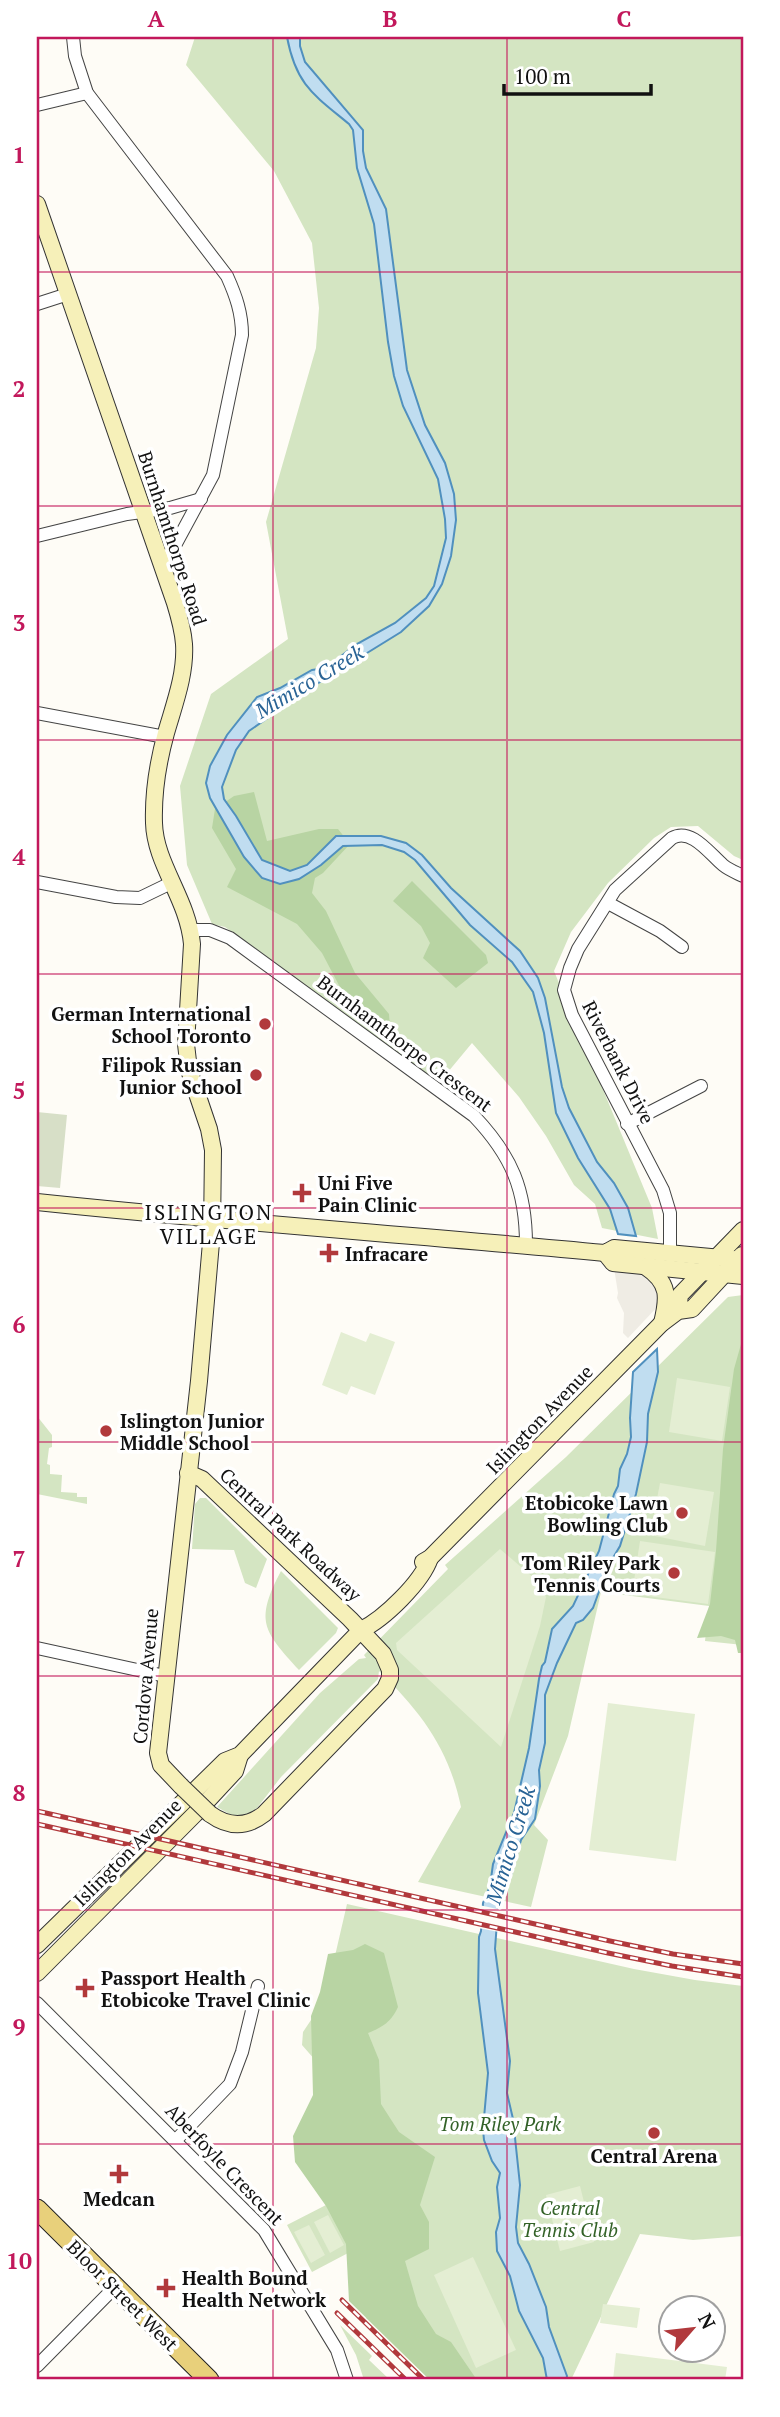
<svg xmlns="http://www.w3.org/2000/svg" width="780" height="2417" viewBox="0 0 780 2417" font-family="'PT Serif',serif">
<style>
.green{fill:#d4e5c2}
.forest{fill:#b8d4a3}
.cemetery{fill:#d7dfc7}
.pitch{fill:#e4eed3}
.plaza{fill:#efece4}
.water{fill:#c0ddf0;stroke:#5090be;stroke-width:2}
.pier{fill:#fefcf6}
.lines{fill:none;stroke-linecap:round;stroke-linejoin:round}
.street-casing{stroke:#444;stroke-width:14}
.secondary-casing{stroke:#333;stroke-width:18}
.primary-casing{stroke:#222;stroke-width:21}
.street{stroke:#fff;stroke-width:12}
.secondary{stroke:#f6f0b9;stroke-width:16}
.primary{stroke:#e8d07b;stroke-width:19}
.rail-casing{stroke:#b1393c;stroke-width:5}
.rail{stroke:#fff;stroke-width:2.5;stroke-dasharray:8;stroke-linecap:butt}
.secondary-bridge-casing{stroke:#333;stroke-width:18;stroke-linecap:butt}
.secondary-bridge{stroke:#f6f0b9;stroke-width:16}
.grid{fill:none;stroke:#c2185b;stroke-width:2;stroke-opacity:0.55}
.poi-dot{fill:#b1393c;stroke:#fff;stroke-width:2.5}
.labels{text-anchor:middle;dominant-baseline:central;stroke-width:7;stroke-linejoin:round;paint-order:stroke}
.street-label{font-size:19px;fill:#111;stroke:#fff}
.poi-label{font-size:19px;font-weight:bold;fill:#111;stroke:#fff;text-anchor:start}
.park-label{font-size:19px;font-style:italic;fill:#336228;stroke:#fff}
.water-label{font-size:21px;font-style:italic;fill:#286395;stroke:#fff}
.neighbourhood-label{font-size:21px;letter-spacing:2px;fill:#111;stroke:#fff}
.neatline{fill:none;stroke:#c2185b;stroke-width:2.5}
.grid-label{font-size:23px;text-anchor:middle;font-weight:bold;fill:#c2185b}
</style>
<rect width="100%" height="100%" fill="#fefcf6"/>
<g class="green">
<path d="M195 37H743V860L734 856 698 826 671 827 654 838 608 883 571 932 554 971 652 1208 658 1239 602 1228 595 1204 574 1185 546 1136 519 1097 472 1043 438 1084 262 953 225 927 212 924 187 865 180 786 211 694 288 639 266 522 316 348 319 308 312 243 274 171 186 65Z"/>
<path d="M743 1295V1645L705 1641 709 1606 601 1592 568 1736 534 1825 548 1840 531 1907 418 1882 461 1807C449 1749 421 1712 379 1671L378 1679 281 1777 257 1808 247 1815 233 1816 217 1807 320 1693 359 1659 366 1658 364 1655 448 1569 445 1565 566 1457 728 1297Z"/>
<path d="M37 1416 52 1435V1447L49 1448 47 1464 50 1465V1474L62 1475 61 1492 77 1493V1497H87V1504L37 1494Z"/>
<path d="M200 1498H206L267 1559 256 1588 245 1583 234 1550 192 1549 195 1504Z"/>
<path d="M281 1571 338 1628 336 1633 299 1670C264 1631 254 1622 281 1571Z"/>
<path d="M347 1904 634 1969 695 1980 743 1986V2236L693 2240 640 2234 571 2380H430L366 2318V2302L350 2252 312 2272 287 2225 326 2205 329 2076 302 2045 303 2032 325 1999Z"/>
<path d="M340 2325 372 2356 369 2360 390 2380H364L356 2355Z"/>
</g>
<g class="forest">
<path d="M254 792 267 841 319 829H338L350 844 323 873 315 878 312 893 326 911 355 973 389 1014 390 1028 378 1027 342 991 322 953 297 924 227 887 236 869 212 828 215 809 234 796Z"/>
<path d="M412 881 486 955 488 963 456 988 423 958 430 943 421 926 393 901Z"/>
<path d="M743 1337V1653H738L735 1640 721 1636 697 1638 710 1604 716 1551 723 1449 734 1369Z"/>
<path d="M365 1944 384 1953 398 2007C391 2022 383 2027 368 2033L379 2060 381 2104 399 2132 435 2157 420 2205 429 2222V2249L405 2261 418 2306 436 2334 451 2342 477 2380H430L349 2301 346 2244 326 2206 295 2162 293 2136 313 2095 311 2016 320 1992 328 1954 353 1950Z"/>
</g>
<path class="cemetery" d="M37 1112 67 1115 60 1188 37 1186Z"/>
<g class="pitch">
<path d="M341 1332 366 1342 370 1333 395 1342 375 1395 351 1386 347 1395 322 1385Z"/>
<path d="M677 1378 730 1387 722 1441 669 1432Z"/>
<path d="M660 1483 714 1492 705 1546 650 1535Z"/>
<path d="M640 1541 715 1552 708 1604 632 1594Z"/>
<path d="M500 1549 535 1579 546 1597 540 1626 501 1747 397 1650 396 1643Z"/>
<path d="M608 1703 695 1714 676 1861 589 1850Z"/>
<path d="M580 2186 584 2202 550 2211 546 2195Z"/>
<path d="M585 2206 589 2222 555 2231 551 2215Z"/>
<path d="M328 2215 344 2245 330 2253 314 2222Z"/>
<path d="M309 2225 325 2255 311 2263 294 2232Z"/>
<path d="M590 2226 594 2242 560 2251 556 2235Z"/>
<path d="M473 2257 516 2350 476 2368 434 2275Z"/>
<path d="M603 2304 640 2308 637 2328 600 2323Z"/>
<path d="M616 2353 727 2367 725 2380H613Z"/>
</g>
<path class="plaza" d="M614 1268 639 1270 657 1282 659 1305 628 1338 623 1333 624 1313 617 1298 618 1293Z"/>
<g class="water">
<path d="M287 37H300V46L305 62 363 130V151L366 168 386 209 407 370 425 425 445 463 454 494 456 520 451 556 442 584 429 606 401 632 312 687 249 731 236 750 222 787 224 799 236 816 262 860 290 871 307 865 336 836H381L406 843 422 855 451 888 520 951 538 978 545 998 562 1087 569 1108 597 1162 614 1183 628 1208 636 1236 618 1234 610 1209 578 1158 556 1113 544 1033 533 992 512 962 470 925 415 860 404 852 382 845 343 846 321 865 299 879 280 884 262 878 244 857 210 798 206 783 210 766 227 735 257 697 280 688 312 670 326 668 355 645 395 623 426 598 434 586 446 538 445 519 438 479 403 406 394 376 388 342 374 224 357 168 353 130 349 124C314 95 296 85 287 37Z"/>
<path d="M657 1349 658 1372 648 1414 647 1442 636 1494 620 1546 610 1563 605 1583 601 1586 593 1608 583 1620 576 1623 557 1663 545 1695V1743L539 1770 540 1786 535 1819 521 1840 511 1875 504 1891 499 1895 495 1949 510 2061 507 2093 513 2119 520 2185 516 2227 518 2243 529 2264 546 2307 549 2327 567 2376 566 2380H547L543 2358 519 2311 510 2276 497 2251 496 2232 500 2218 497 2187 500 2173 492 2161 484 2140 483 2129 488 2073 478 1993 479 1937 481 1931 483 1903 490 1886 493 1864 514 1813 529 1748 539 1679 542 1666 545 1662 552 1629 573 1606 599 1551 614 1494 618 1486 620 1469 627 1454 631 1437 630 1418 633 1372Z"/>
</g>
<path class="pier" d="M479 1905 502 1910 499 1932 478 1928Z"/>
<g class="lines">
<defs>
<g id="street">
<path d="M73 37 75 56 87 93 227 276C236 296 242 313 242 335L213 475 172 551 161 563"/>
<path d="M37 105 87 93"/>
<path d="M37 304 68 294"/>
<path d="M37 536 127 514 170 508 201 499"/>
<path d="M37 713 165 737"/>
<path d="M37 882 116 897 140 898 173 882"/>
<path d="M608 903 660 931 682 947"/>
<path d="M191 930H210L230 938 474 1116C512 1156 526 1190 526 1245"/>
<path d="M627 1124 701 1086"/>
<path d="M670 1252V1213L663 1190 572 1015 564 990 570 968 578 949 615 890 672 838C691 827 710 854 723 865 729 870 737 873 743 876"/>
<path d="M37 1648 165 1676"/>
<path d="M37 2003 264 2230 337 2350 347 2380"/>
<path d="M176 2140 230 2084 242 2052 258 1986"/>
<path d="M37 2366 115 2287"/>
</g>
<g id="secondary">
<path d="M37 204 175 603C179 616 183 630 184 644 186 674 174 705 166 733 158 762 153 792 154 823 155 864 188 899 192 944L186 1044 189 1070 209 1129 213 1150 212 1231 199 1381 158 1753 161 1765 181 1786"/>
<path d="M37 1202C226 1222 415 1235 605 1253L614 1248 743 1260"/>
<path d="M605 1253 613 1263 743 1276"/>
<path d="M646 1267C670 1283 668 1298 662 1323"/>
<path d="M678 1311 680 1295 743 1230"/>
<path d="M188 1473 202 1479 350 1619 383 1654 390 1670V1678L385 1689 264 1814C246 1828 228 1827 210 1814"/>
<path d="M423 1562 430 1558 662 1323 678 1311 692 1309 742 1255"/>
<path d="M37 1945 225 1761 240 1755 361 1630C384 1619 422 1582 430 1558"/>
<path d="M37 1973 195 1814 235 1771 240 1755"/>
</g>
<path id="primary" d="M37 2209 209 2380"/>
</defs>
<use href="#street" class="street-casing"/>
<use href="#secondary" class="secondary-casing"/>
<use href="#primary" class="primary-casing"/>
<use href="#street" class="street"/>
<use href="#secondary" class="secondary"/>
<use href="#primary" class="primary"/>
<defs>
<g id="rail">
<path d="M37 1811 610 1941 673 1954 743 1964"/>
<path d="M37 1824 608 1953 672 1966 743 1977"/>
<path d="M342 2300 424 2380"/>
<path d="M337 2313 406 2380"/>
</g>
</defs>
<use href="#rail" class="rail-casing"/>
<use href="#rail" class="rail"/>
<defs>
<path id="secondary-bridge" d="M181 1786 210 1814"/>
</defs>
<use href="#secondary-bridge" class="secondary-bridge-casing"/>
<use href="#secondary-bridge" class="secondary-bridge"/>
</g>
<path class="grid" d="M273 37V2380M507 37V2380M37 272H743M37 506H743M37 740H743M37 974H743M37 1208H743M37 1442H743M37 1676H743M37 1910H743M37 2144H743"/>
<g class="poi-dot">
<circle cx="265" cy="1024" r="7"/>
<circle cx="256" cy="1075" r="7"/>
<path d="M298.5 1182.5h7v7h7v7h-7v7h-7v-7h-7v-7h7z"/>
<path d="M325.5 1242.5h7v7h7v7h-7v7h-7v-7h-7v-7h7z"/>
<circle cx="106" cy="1431" r="7"/>
<circle cx="682" cy="1513" r="7"/>
<circle cx="674" cy="1573" r="7"/>
<path d="M81.5 1977.5h7v7h7v7h-7v7h-7v-7h-7v-7h7z"/>
<circle cx="654" cy="2133" r="7"/>
<path d="M115.5 2163.5h7v7h7v7h-7v7h-7v-7h-7v-7h7z"/>
<path d="M162.5 2277.5h7v7h7v7h-7v7h-7v-7h-7v-7h7z"/>
</g>
<g class="labels">
<g class="street-label">
<text transform="translate(173 538) rotate(72)">Burnhamthorpe Road</text>
<text transform="translate(405 1043) rotate(37)">Burnhamthorpe Crescent</text>
<text transform="translate(619 1062) rotate(63)">Riverbank Drive</text>
<text transform="translate(539 1419) rotate(-46)">Islington Avenue</text>
<text transform="translate(291 1534) rotate(43)">Central Park Roadway</text>
<text transform="translate(145 1676) rotate(-85)">Cordova Avenue</text>
<text transform="translate(127 1852) rotate(-45)">Islington Avenue</text>
<text transform="translate(225 2164) rotate(46)">Aberfoyle Crescent</text>
<text transform="translate(123 2295) rotate(45)">Bloor Street West</text>
</g>
<g class="poi-label">
<text x="251" y="1013" text-anchor="end">German International<tspan x="251" dy="22">School Toronto</tspan></text>
<text x="242" y="1064" text-anchor="end">Filipok Russian<tspan x="242" dy="22">Junior School</tspan></text>
<text x="318" y="1182">Uni Five<tspan x="318" dy="22">Pain Clinic</tspan></text>
<text x="345" y="1253">Infracare</text>
<text x="120" y="1420">Islington Junior<tspan x="120" dy="22">Middle School</tspan></text>
<text x="668" y="1502" text-anchor="end">Etobicoke Lawn<tspan x="668" dy="22">Bowling Club</tspan></text>
<text x="660" y="1562" text-anchor="end">Tom Riley Park<tspan x="660" dy="22">Tennis Courts</tspan></text>
<text x="101" y="1977">Passport Health<tspan x="101" dy="22">Etobicoke Travel Clinic</tspan></text>
<text x="654" y="2155" text-anchor="middle">Central Arena</text>
<text x="119" y="2198" text-anchor="middle">Medcan</text>
<text x="182" y="2277">Health Bound<tspan x="182" dy="22">Health Network</tspan></text>
</g>
<g class="park-label">
<text x="500" y="2123">Tom Riley Park</text>
<text x="570" y="2207">Central<tspan x="570" dy="22">Tennis Club</tspan></text>
</g>
<g class="water-label">
<text transform="translate(309 681) rotate(-31)">Mimico Creek</text>
<text transform="translate(510 1845) rotate(-73)">Mimico Creek</text>
</g>
<g class="neighbourhood-label">
<text x="209" y="1212">ISLINGTON<tspan x="209" dy="24">VILLAGE</tspan></text>
</g>
</g>
<rect width="780" height="2417" fill="none" stroke="#ffffff" stroke-width="77"/>
<g transform="translate(692 2329) rotate(62)"><circle r="33" fill="#ffffff" stroke="#a0a0a0" stroke-width="2"/>
<path d="M0-5L12 26L0 18L-12 26Z" fill="#b1393c"/>
<text y="-10" font-size="19" font-weight="bold" text-anchor="middle" fill="#111111">N</text>
</g>
<path d="M504 84v10h147v-10" fill="none" stroke="#111111" stroke-width="3.5"/>
<text x="514" y="84" font-size="21" fill="#111111" stroke="#ffffff" stroke-width="5" paint-order="stroke">100 m</text>
<rect x="38" y="38" width="704" height="2340" class="neatline"/>
<g class="grid-label">
<text x="156" y="27">A</text>
<text x="390" y="27">B</text>
<text x="624" y="27">C</text>
<text x="19" y="163">1</text>
<text x="19" y="397">2</text>
<text x="19" y="631">3</text>
<text x="19" y="865">4</text>
<text x="19" y="1099">5</text>
<text x="19" y="1333">6</text>
<text x="19" y="1567">7</text>
<text x="19" y="1801">8</text>
<text x="19" y="2035">9</text>
<text x="19" y="2269">10</text>
</g>
</svg>
